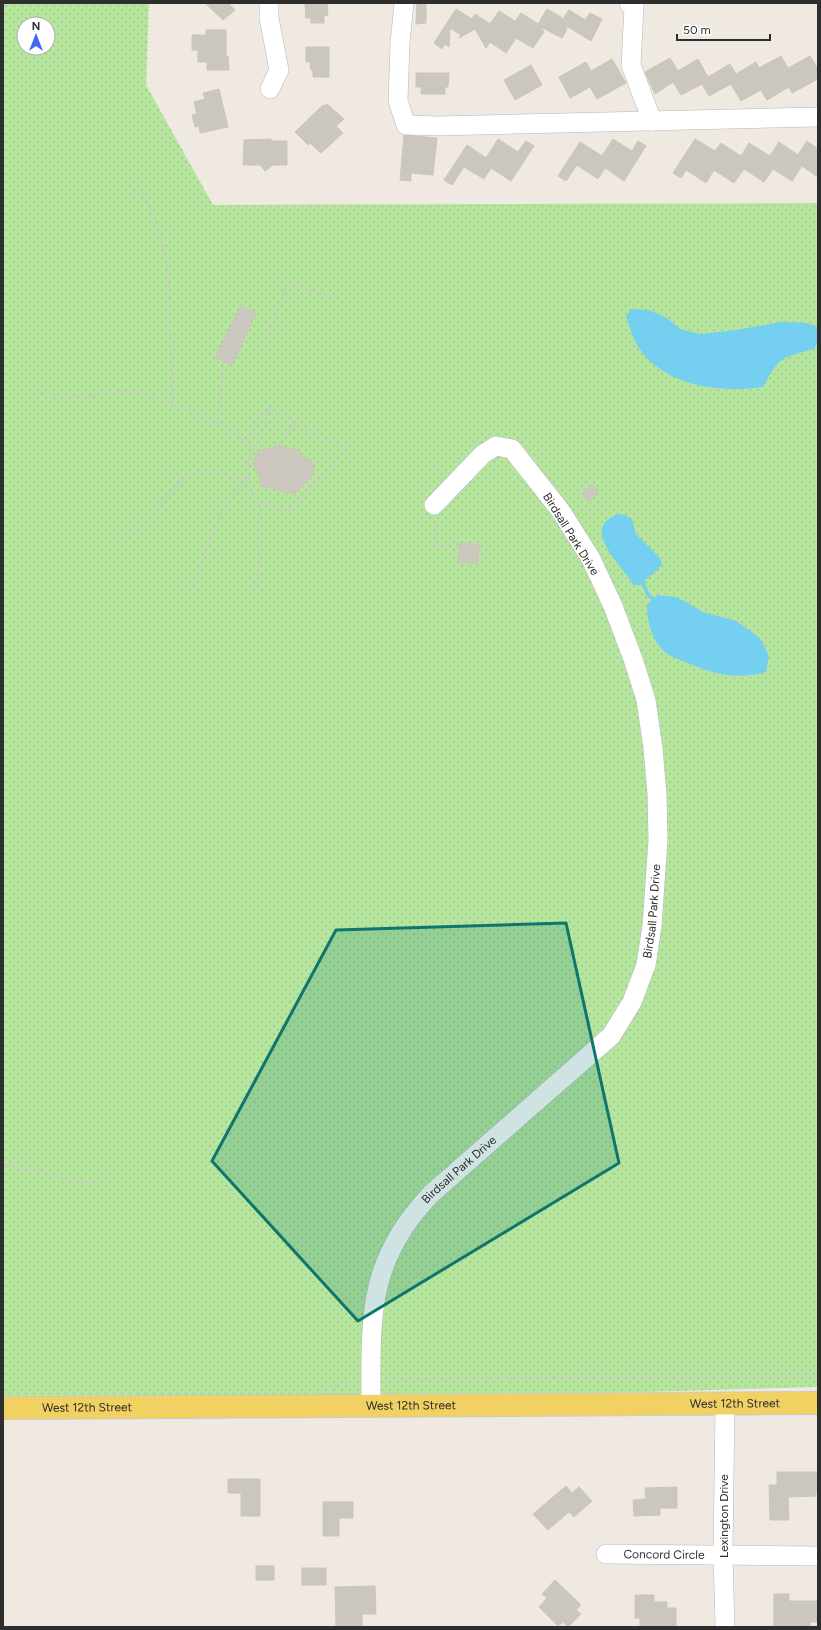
<svg xmlns="http://www.w3.org/2000/svg" width="821" height="1630" viewBox="0 0 821 1630" font-family="Figtree,sans-serif">
<style>
.grass{fill:url(#grass-dots);fill-rule:evenodd}
.water{fill:#75cff0}
.lines{fill:none;stroke-linecap:round;stroke-linejoin:round}
.stream{stroke:#75cff0;stroke-width:3.5}
.building{fill:#cbc7bf;stroke:#cbc5ba}
.minor-casing{stroke:#b4b7c1;stroke-width:20}
.major-casing{stroke:#c9c9c9;stroke-width:24}
.path{stroke:#c9c9c9;stroke-width:2;stroke-dasharray:3 2;stroke-linecap:butt}
.minor{stroke:#fff;stroke-width:19}
.major{stroke:#f2d163;stroke-width:22}
.marked{fill:#0f766e;fill-opacity:0.2;stroke:#0f766e;stroke-width:3;stroke-linejoin:round}
.labels{text-anchor:middle;dominant-baseline:central;stroke-width:3;stroke-linejoin:round;paint-order:stroke}
.street-label{font-size:12px;fill:#2e2e2e;stroke:#fff}
</style>
<defs>
<pattern id="grass-dots" width="8" height="8" patternUnits="userSpaceOnUse"><rect width="8" height="8" fill="#b6e59e"/><path d="M2 2h.1M6 6h.1" fill="none" stroke="#9dc588" stroke-width="1.8" stroke-linecap="round"/></pattern>
</defs>
<rect width="100%" height="100%" fill="#efe9e1"/>
<path class="grass" d="M3 3H149L146 85 213 205 818 203V1387L506 1396 209 1395 3 1396ZM24 24H48V48H24Z"/>
<g class="water">
<path d="M631 309 649 310 667 318 680 329 700 334 736 330 781 322 807 323 818 327V341L814 349C781 358 780 356 763 387 722 393 668 387 641 351 634 342 630 328 626 317Z"/>
<path d="M617 514 625 515 632 519 636 534 659 557 662 564 658 569 640 585H634C625 570 590 538 606 521 609 518 614 516 617 514Z"/>
<path d="M657 595 677 597 703 612 736 621 760 638 769 656 766 672C736 680 713 674 685 662 679 659 671 657 665 652 652 641 647 622 647 605Z"/>
</g>
<g class="lines">
<path class="stream" d="M643 583 648 595 653 599"/>
</g>
<g class="building">
<path d="M205 3H228L235 10 223 20Z"/>
<path d="M305 3H327L328 15 324 16V23H311V18H306Z"/>
<path d="M417 3H426V23L416 24Z"/>
<path d="M456 9 472 19 475 14 490 24 499 11 515 21 521 13 538 24 547 9 561 17 562 20 569 10 585 20 590 13 602 19 591 41 565 25 567 29 562 38 541 27 544 32 533 48 516 38 506 53 490 42 486 48 475 29 459 38 461 35 450 28 449 47 445 44 442 49 434 43Z"/>
<path d="M206 30H226V56H228L229 70H207V62H198V50H192V35H206Z"/>
<path d="M306 47H329V77H313V70H311L310 62H306Z"/>
<path d="M781 56 788 68 810 56 818 69V79L792 93 789 87 767 100 761 90 741 101 731 84 709 96 702 84 681 95 673 82 655 94 645 72 670 58 678 71 698 59 708 77 730 64 736 74 756 62 759 68Z"/>
<path d="M612 59 626 83 597 99 590 87 570 98 559 77 586 62 591 71Z"/>
<path d="M531 65 542 85 515 100 504 80Z"/>
<path d="M416 73H449L448 87H445V94H421V87H416Z"/>
<path d="M219 89 228 127 200 133 199 126 195 127 192 115 197 114 194 102 205 99 203 93Z"/>
<path d="M327 104 344 119 336 126 343 133 321 153 310 143 308 145 295 132 323 105 324 106Z"/>
<path d="M404 135 437 138 433 175 411 173V181L400 180Z"/>
<path d="M271 139V141H287V165H273L265 171 260 165H243L244 140Z"/>
<path d="M498 139 518 152 526 141 534 146 511 181 491 168 484 179 464 167 452 185 444 180 467 145 486 158Z"/>
<path d="M613 139 632 151 638 141 646 146 624 181 605 168 598 179 577 165 566 181 558 176 580 142 602 156Z"/>
<path d="M695 139 715 151 721 143 741 156 749 143 770 156 779 142 798 155 807 141 818 149V177L802 166 792 181 773 169 764 182 744 169 734 183 714 170 706 183 686 170 681 178 673 173Z"/>
<path d="M241 306 256 313 232 365 215 357Z"/>
<path d="M277 445 300 451 301 457 311 460 314 470 313 475 295 494 261 486 258 473 253 464 256 454 264 448 270 449Z"/>
<path d="M591 484 599 491 589 502 581 494Z"/>
<path d="M460 543 480 545 477 564 458 562Z"/>
<path d="M777 1472H818V1491H816V1496L788 1497 789 1520H770L769 1485H777Z"/>
<path d="M228 1479H260V1516H241V1493H228Z"/>
<path d="M566 1486 572 1493 579 1487 592 1501 574 1517 569 1512 548 1530 533 1514Z"/>
<path d="M677 1487V1508H660V1515L634 1516 633 1500 646 1499 645 1488Z"/>
<path d="M323 1502H353V1518H339V1536H323Z"/>
<rect x="256" y="1566" width="18" height="14"/>
<rect x="302" y="1568" width="24" height="17"/>
<path d="M555 1580 581 1605 576 1610 581 1614 568 1627 563 1622 558 1626 539 1607 547 1598 542 1594Z"/>
<path d="M375 1586 376 1614H362V1627H336L335 1587Z"/>
<path d="M774 1594H789V1601H817V1622H810V1626L774 1627Z"/>
<path d="M635 1595H654V1602H667V1608H676V1627H640V1618H635Z"/>
</g>
<g class="lines">
<defs>
<g id="minor">
<path d="M269 3V18L279 70 270 89"/>
<path d="M404 3 400 43 398 101 406 125 438 126 818 117"/>
<path d="M629 3 634 7 631 65 652 121"/>
<path d="M725 1404 723 1555 725 1627"/>
<path id="s1" d="M371 1406C371 1319 366 1262 431 1194L611 1036 632 1002 646 965 652 926 658 840 657 794 653 748 646 700 633 659 613 606 590 557 560 510 512 449 496 446 483 454 434 505"/>
<path id="s2" d="M606 1554 818 1556"/>
</g>
<g id="major">
<path id="s3" d="M3 1408 818 1403"/>
</g>
</defs>
<use href="#minor" class="minor-casing"/>
<use href="#major" class="major-casing"/>
<g class="path">
<path d="M133 191 145 196 161 235 168 270 173 406"/>
<path d="M267 338 287 285 338 297"/>
<path d="M38 393 86 397 123 391 150 394 226 428 249 443 252 450"/>
<path d="M270 407 296 423 346 449 318 481 311 486 295 509 290 511 254 501 249 478 248 462 252 450 260 440Z"/>
<path d="M217 424 224 361"/>
<path d="M247 442 260 413 267 411 268 409"/>
<path d="M279 444 296 423"/>
<path d="M174 467 180 482"/>
<path d="M435 520 436 545 478 543 481 544 480 554"/>
<path d="M126 538 139 530 180 482 204 468 240 480 249 478"/>
<path d="M191 590 222 510 248 479"/>
<path d="M255 591 262 544 260 504"/>
<path d="M3 1164 23 1169 41 1172 64 1180 78 1183 101 1180"/>
<path d="M385 1381 542 1377 818 1376"/>
<path d="M320 1388 355 1381"/>
</g>
<use href="#minor" class="minor"/>
<use href="#major" class="major"/>
</g>
<path class="marked" d="M566 923 619 1163 358 1321 212 1161 336 930Z"/>
<g class="labels">
<g class="street-label">
<text transform="translate(571 534) rotate(58)">Birdsall Park Drive</text>
<text stroke="none"><textPath href="#s1" startOffset="601">Birdsall Park Drive</textPath></text>
<text stroke="none"><textPath href="#s1" startOffset="265">Birdsall Park Drive</textPath></text>
<text stroke="none"><textPath href="#s3" startOffset="732">West 12th Street</textPath></text>
<text stroke="none"><textPath href="#s3" startOffset="408">West 12th Street</textPath></text>
<text stroke="none"><textPath href="#s3" startOffset="84">West 12th Street</textPath></text>
<text transform="translate(724 1516) rotate(-90)">Lexington Drive</text>
<text stroke="none"><textPath href="#s2" startOffset="58">Concord Circle</textPath></text>
</g>
</g>
<rect width="821" height="1630" fill="none" stroke="#2e2e2e" stroke-width="8"/>
<g transform="translate(36 36)"><circle r="19" fill="#ffffff" stroke="#ababab"/>
<path d="M0-3L7 15L0 10L-7 15Z" fill="#4264fb"/>
<text y="-6" font-size="11" font-weight="bold" text-anchor="middle" fill="#2e2e2e">N</text>
</g>
<path d="M677 34v6h93v-6" fill="none" stroke="#2e2e2e" stroke-width="2"/>
<text x="683" y="34" font-size="12" fill="#2e2e2e" stroke="#ffffff" stroke-width="3" paint-order="stroke">50 m</text>
</svg>
